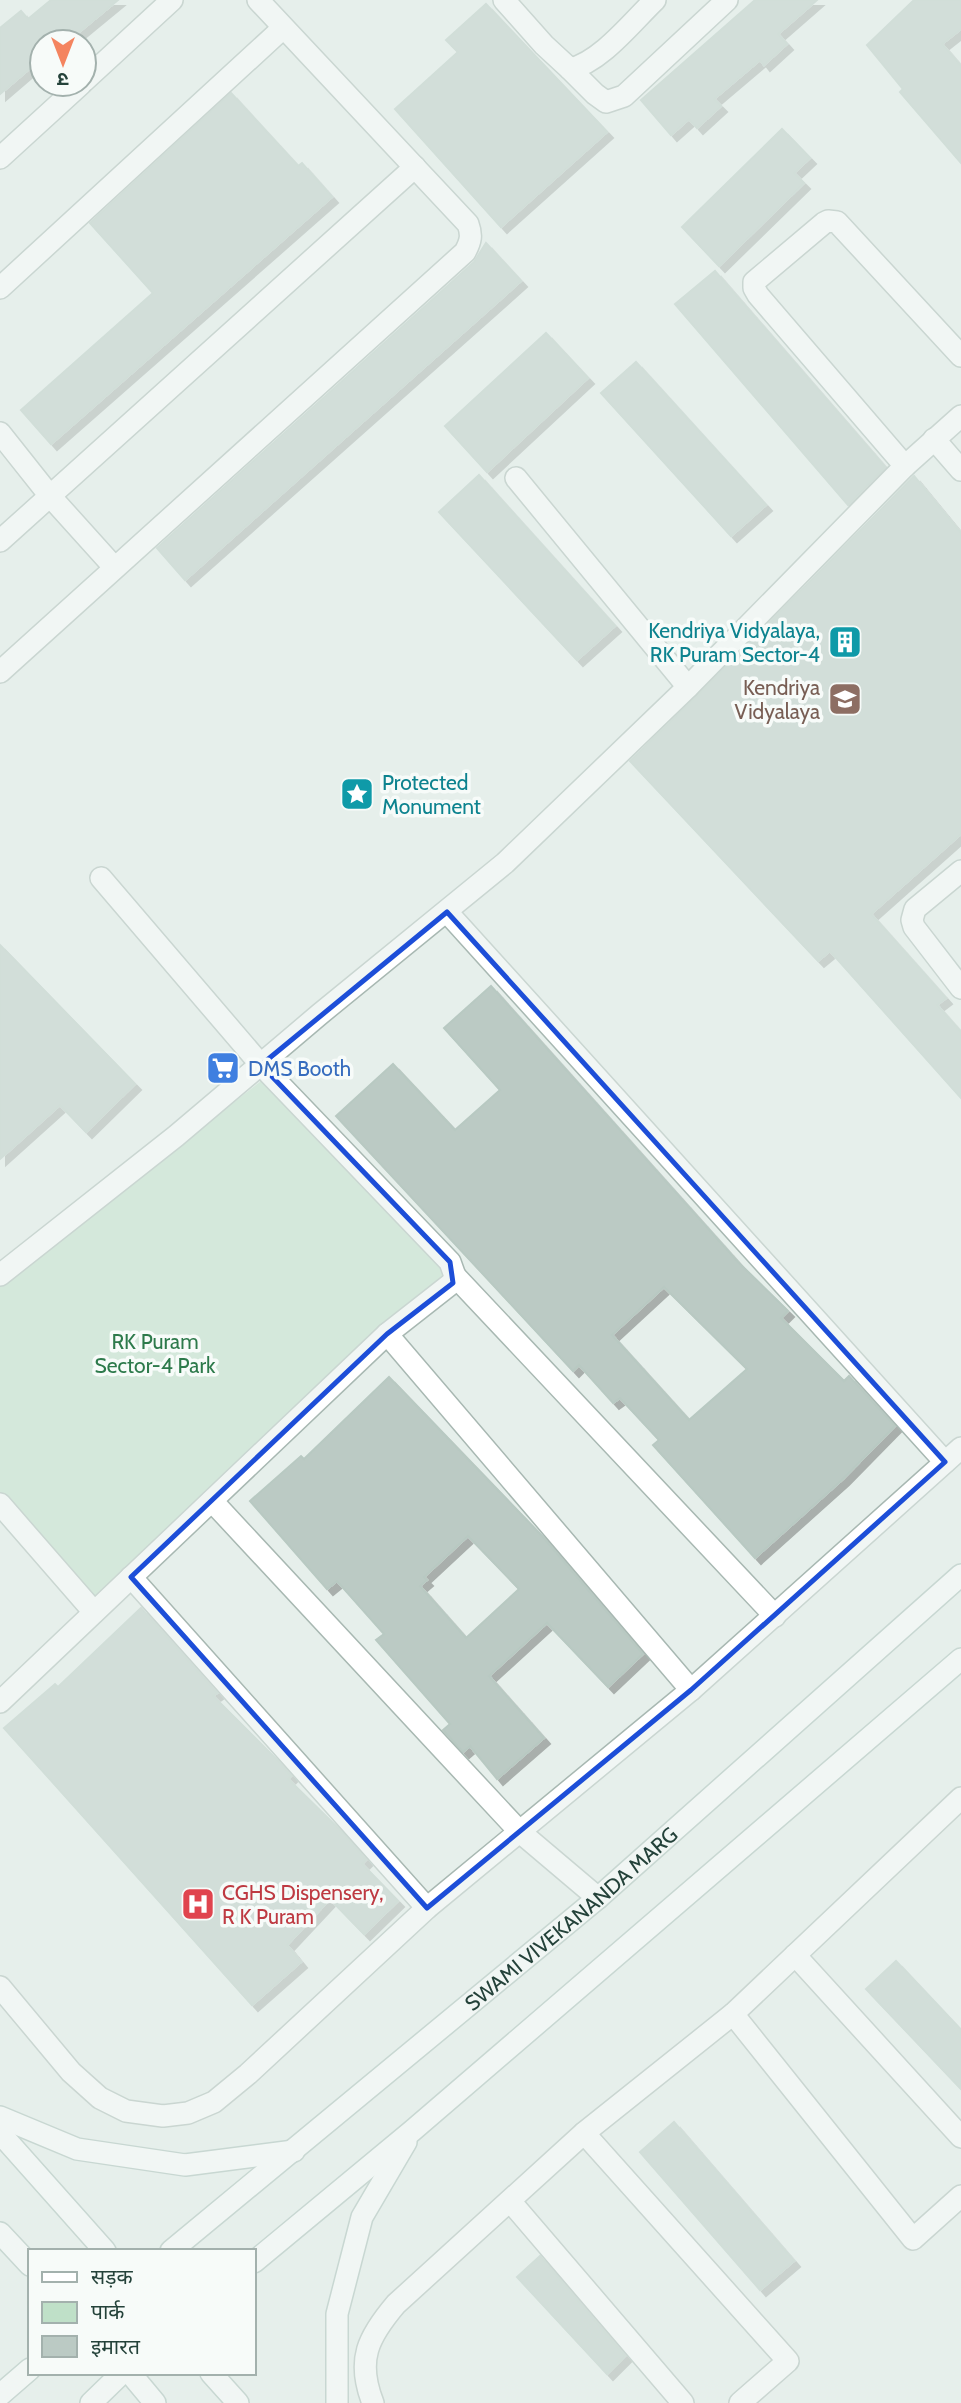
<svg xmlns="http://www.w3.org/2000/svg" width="961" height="2403" viewBox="0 0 961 2403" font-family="Cabin,'Noto Sans Devanagari',sans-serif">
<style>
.green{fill:#bfe0c8}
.building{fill:#bbcac4;stroke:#b8c9c2;stroke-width:2;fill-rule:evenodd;filter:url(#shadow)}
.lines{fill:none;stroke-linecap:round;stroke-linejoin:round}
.street-casing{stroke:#a8b8b2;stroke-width:24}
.secondary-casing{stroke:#a4bbb3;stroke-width:24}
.street{stroke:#fff;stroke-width:21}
.secondary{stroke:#fff;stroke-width:21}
.marked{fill:none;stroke:#1d4ed8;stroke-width:5;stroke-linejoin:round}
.labels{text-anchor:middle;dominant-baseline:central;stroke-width:7;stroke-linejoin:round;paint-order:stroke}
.culture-label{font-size:21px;fill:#0d838f;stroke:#f7fbf9;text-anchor:end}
.education-label{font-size:21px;fill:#785e54;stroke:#f7fbf9;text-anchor:end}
.shop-label{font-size:21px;fill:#366cbe;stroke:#f7fbf9;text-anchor:start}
.park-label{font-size:21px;fill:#2d7a4b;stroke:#f7fbf9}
.health-label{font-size:21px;fill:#be3a42;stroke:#f7fbf9;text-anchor:start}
.street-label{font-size:21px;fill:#24423a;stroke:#f7fbf9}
</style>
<defs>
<filter id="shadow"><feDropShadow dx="6" dy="6" stdDeviation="0" flood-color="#0004"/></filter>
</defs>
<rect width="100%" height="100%" fill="#e6efeb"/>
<path class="green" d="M270 1074 455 1276 94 1612 0 1504V1285Z"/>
<g class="building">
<path d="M51 0H118L67 42H42V58L0 94V28L21 11 28 19Z"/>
<path d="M755 0H817L778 34 787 44 764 65 760 60 714 99 721 106 697 128 689 119 671 135 641 100Z"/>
<path d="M914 0H961V29L942 44 961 66V163L900 92 903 89 867 45Z"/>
<path d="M486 4 607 132 501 227 395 109 458 52 446 40Z"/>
<path d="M231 93 298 166 302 163 332 197 51 444 21 410 153 293 90 223Z"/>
<path d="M782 129 810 158 794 173 804 183 719 266 682 227Z"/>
<path d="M486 243 521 281 185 580 157 548 474 262Z"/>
<path d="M715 271 885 467 848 505 675 304Z"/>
<path d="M546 333 588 378 487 472 445 426Z"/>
<path d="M636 362 766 505 731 536 601 393Z"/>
<path d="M479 475 615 626 577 660 439 512Z"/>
<path d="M914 476 961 533V834L871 914 946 998 937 1005 961 1032V1098L830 951 818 961 630 761 697 696Z"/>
<path d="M0 945 135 1084 86 1132 60 1105 0 1159Z"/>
<path d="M491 986 738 1262 788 1311 781 1318 844 1381 849 1376 895 1426 843 1479 755 1558 653 1445 659 1440 620 1398 613 1403 579 1365 573 1371 336 1116 393 1064 455 1130 500 1090 444 1028ZM664 1287 747 1369 689 1420 612 1335Z"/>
<path d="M389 1377 542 1536 643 1654 608 1687 547 1623 489 1676 544 1738 497 1779 470 1746 463 1752 443 1730 450 1724 376 1640 384 1634 337 1581 327 1589 250 1501 301 1456 304 1459ZM468 1536 519 1589 466 1638 420 1586 427 1580 424 1577Z"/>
<path d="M141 1608 217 1693 213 1696 278 1761 291 1776 288 1779 343 1833 366 1860 362 1864 398 1901 364 1934 330 1899 287 1945 301 1962 252 2005 4 1728 55 1684 58 1687Z"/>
<path d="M896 1961 961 2030V2089L866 1989Z"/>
<path d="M674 2122 794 2261 760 2290 640 2152Z"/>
<path d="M540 2256 625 2356 607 2374 517 2277Z"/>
</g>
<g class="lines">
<defs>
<g id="street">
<path d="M504 0 544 45 570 69C601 62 632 22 655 0"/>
<path d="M570 69 595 94 606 102 624 96 727 0"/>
<path d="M84 81 172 0"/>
<path d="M0 158 81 84"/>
<path d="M0 288 283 28"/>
<path d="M0 433 50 496 114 567"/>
<path d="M934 439 961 470"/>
<path d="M905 466 758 295 754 288V282L824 223 828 221 837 222 961 356"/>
<path d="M516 478 688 687"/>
<path d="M0 541 415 167"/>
<path d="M0 672 465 252C471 241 472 235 468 224L258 0"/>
<path d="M961 871 915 909 912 920 914 927 961 988"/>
<path d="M447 912 945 1462"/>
<path d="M0 1275 176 1136 320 1014 505 863 688 687 905 466 961 416"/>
<path d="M455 1276 775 1616"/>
<path d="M387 1334 691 1690"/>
<path d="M212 1501 520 1832 598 1898"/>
<path d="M0 1504 94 1612"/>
<path d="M131 1577 427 1908"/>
<path d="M0 1702 387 1334 452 1283 455 1276 450 1262 261 1065 101 878"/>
<path d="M795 1955 961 2137"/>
<path d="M0 1987 71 2072 100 2098 126 2111 163 2116 188 2113 214 2102 248 2074 427 1908 691 1690 961 1448"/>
<path d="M733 2014 913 2239 961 2196"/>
<path d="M584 2133 788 2361 740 2403"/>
<path d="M510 2201 683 2403"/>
<path d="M373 2403C356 2360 368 2337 396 2304L584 2133 733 2014 961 1798"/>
</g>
<g id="secondary">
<path d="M0 2117 77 2149 185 2165 294 2151"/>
<path d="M0 2133 105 2251"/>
<path d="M0 2233 30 2265"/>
<path id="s1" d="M171 2251 598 1898 961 1575"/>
<path d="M254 2262 412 2131 961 1659"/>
<path d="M130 2373 155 2403"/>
<path d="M211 2373 238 2403"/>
<path d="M0 2395 30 2369"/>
<path d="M91 2403 122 2373"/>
<path d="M337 2403V2314L362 2217 406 2142"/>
</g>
</defs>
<use href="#street" class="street-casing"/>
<use href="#secondary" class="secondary-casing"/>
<use href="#street" class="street"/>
<use href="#secondary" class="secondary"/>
</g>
<path d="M0 0H961V2403H0ZM447 912 945 1462 691 1690 427 1908 131 1577 387 1334 453 1283 450 1262 261 1065Z" fill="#e6efeb" fill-opacity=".55" fill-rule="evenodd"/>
<path class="marked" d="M447 912 945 1462 691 1690 427 1908 131 1577 387 1334 453 1283 450 1262 261 1065Z"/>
<defs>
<symbol id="building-square" viewBox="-11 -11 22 22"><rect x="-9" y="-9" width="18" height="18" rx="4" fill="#0f9aa8" stroke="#f7fbf9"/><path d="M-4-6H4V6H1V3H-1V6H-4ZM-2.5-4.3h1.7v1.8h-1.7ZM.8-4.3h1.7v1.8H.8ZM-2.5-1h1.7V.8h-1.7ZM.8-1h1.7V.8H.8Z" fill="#fff"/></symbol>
<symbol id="school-square" viewBox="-11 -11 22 22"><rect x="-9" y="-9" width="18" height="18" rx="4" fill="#8d6e63" stroke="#f7fbf9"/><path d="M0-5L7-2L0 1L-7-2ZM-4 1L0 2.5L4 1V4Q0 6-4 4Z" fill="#fff"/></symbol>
<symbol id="sight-square" viewBox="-11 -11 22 22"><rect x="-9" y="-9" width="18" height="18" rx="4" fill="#0f9aa8" stroke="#f7fbf9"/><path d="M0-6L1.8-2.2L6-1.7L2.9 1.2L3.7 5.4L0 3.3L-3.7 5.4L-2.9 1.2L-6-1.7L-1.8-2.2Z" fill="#fff"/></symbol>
<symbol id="supermarket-square" viewBox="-11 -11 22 22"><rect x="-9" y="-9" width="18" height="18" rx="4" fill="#3f7fe0" stroke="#f7fbf9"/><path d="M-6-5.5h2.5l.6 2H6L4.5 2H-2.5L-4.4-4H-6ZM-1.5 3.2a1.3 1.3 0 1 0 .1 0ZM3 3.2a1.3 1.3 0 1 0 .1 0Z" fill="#fff"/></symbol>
<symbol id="hospital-square" viewBox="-11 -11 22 22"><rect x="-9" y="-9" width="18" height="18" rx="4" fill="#e0444e" stroke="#f7fbf9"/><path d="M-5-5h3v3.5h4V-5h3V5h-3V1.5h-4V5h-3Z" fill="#fff"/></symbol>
</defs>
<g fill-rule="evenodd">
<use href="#building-square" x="826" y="623" width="38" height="38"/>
<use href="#school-square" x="826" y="680" width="38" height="38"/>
<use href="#sight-square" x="338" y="775" width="38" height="38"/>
<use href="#supermarket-square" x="204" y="1049" width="38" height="38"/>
<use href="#hospital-square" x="179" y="1885" width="38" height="38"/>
</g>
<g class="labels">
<g class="culture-label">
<text x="820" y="630">Kendriya Vidyalaya,<tspan x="820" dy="24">RK Puram Sector-4</tspan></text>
<text x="382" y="782" text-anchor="start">Protected<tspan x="382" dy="24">Monument</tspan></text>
</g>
<g class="education-label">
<text x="820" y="687">Kendriya<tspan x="820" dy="24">Vidyalaya</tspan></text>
</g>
<g class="shop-label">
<text x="248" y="1068">DMS Booth</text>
</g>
<g class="park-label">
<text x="155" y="1341">RK Puram<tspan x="155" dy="24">Sector-4 Park</tspan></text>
</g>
<g class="health-label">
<text x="222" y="1892">CGHS Dispensery,<tspan x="222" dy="24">R K Puram</tspan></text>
</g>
<g class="street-label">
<text stroke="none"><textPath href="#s1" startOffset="520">SWAMI VIVEKANANDA MARG</textPath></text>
</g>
</g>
<rect x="28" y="2249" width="228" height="126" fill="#f7fbf9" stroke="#a3b1ad" stroke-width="2"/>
<rect x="42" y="2272" width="35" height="10" fill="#ffffff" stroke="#a3b1ad" stroke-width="2"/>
<text x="91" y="2284" font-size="21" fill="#24423a">सड़क</text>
<rect x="42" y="2302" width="35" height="21" fill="#bfe0c8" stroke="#a3b1ad" stroke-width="2"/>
<text x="91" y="2319" font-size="21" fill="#24423a">पार्क</text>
<rect x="42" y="2336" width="35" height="21" fill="#bbcac4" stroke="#a3b1ad" stroke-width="2"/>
<text x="91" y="2354" font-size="21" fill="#24423a">इमारत</text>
<g transform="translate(63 63) rotate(180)"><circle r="33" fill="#f7fbf9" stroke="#a3b1ad" stroke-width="2"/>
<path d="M0-5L12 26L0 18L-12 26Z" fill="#f4845f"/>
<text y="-10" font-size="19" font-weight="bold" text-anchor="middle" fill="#24423a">उ</text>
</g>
</svg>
